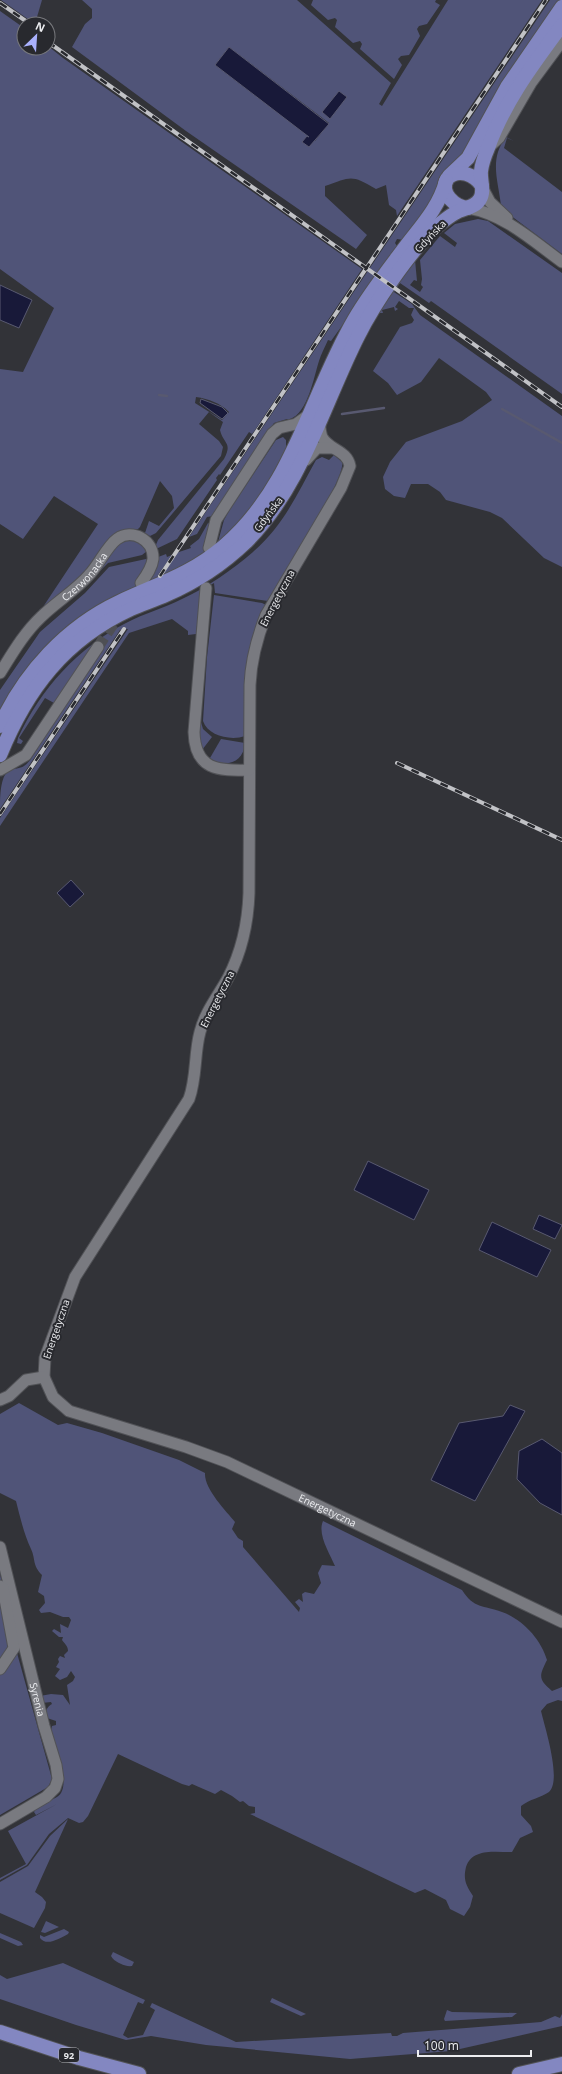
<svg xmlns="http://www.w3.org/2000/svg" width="562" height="2074" viewBox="0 0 562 2074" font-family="'Open Sans',sans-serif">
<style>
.green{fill:#505478;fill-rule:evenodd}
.water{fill:#181939;stroke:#585970}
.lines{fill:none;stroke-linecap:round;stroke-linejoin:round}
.stream{stroke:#585970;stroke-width:2.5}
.minor-tunnel{stroke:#4e4f54;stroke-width:11;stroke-dasharray:11 5.5;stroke-linecap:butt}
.minor-casing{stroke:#515256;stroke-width:13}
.major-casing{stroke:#515256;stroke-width:16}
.minor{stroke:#797a80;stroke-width:11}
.major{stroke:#8387c1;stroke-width:14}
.rail-casing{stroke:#c1c2c6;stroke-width:4}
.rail{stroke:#28292e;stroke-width:2.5;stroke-dasharray:8;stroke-linecap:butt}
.labels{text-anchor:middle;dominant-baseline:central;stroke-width:4;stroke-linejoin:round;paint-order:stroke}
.shield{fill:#28292e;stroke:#b2b3b6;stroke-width:1}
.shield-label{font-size:9px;font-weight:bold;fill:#edeef1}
.street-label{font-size:10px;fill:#edeef1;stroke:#28292e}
</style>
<rect width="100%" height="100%" fill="#323338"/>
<g class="green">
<path d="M1 0H42L37 17 32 22Z"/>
<path d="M82 0H297L391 83 379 104 382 106 448 0H542L397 216 396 210 389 205 386 185 376 189C351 174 351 177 325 186V196L367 235 356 249 186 131 72 47 85 24 92 18V9ZM229 47 329 123 315 141 215 65Z"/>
<path d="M313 0H436L435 2 440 5 427 24 419 26 417 29 420 36 409 55 401 56 398 59 402 65 394 79 360 49 362 44 360 41 353 43 335 27 337 20 335 18 328 20 311 5Z"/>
<path d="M550 0H562L521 57 473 141 404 240 397 239 395 243 397 246 375 280 331 341 328 340C325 347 321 354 319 361 314 376 308 413 290 419V421L287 419 274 423 213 516 207 517 197 534 189 537Z"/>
<path d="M0 11 24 28V48H48V46L63 58 362 269 255 430 252 434 249 432 220 475 219 474 216 478 217 480 177 539 156 549 155 547 158 540 224 459C233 442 223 444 220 430L223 422 209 412 199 424 219 441 223 447 221 456 156 533 150 536 145 533 149 521 159 526 174 508 172 496 160 481 140 527 138 529 124 530 114 535 91 568 45 608 39 610 43 607 98 524 54 496 23 539 0 524V369L23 372 54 308 0 269ZM196 397C209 399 220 403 229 412L222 420 195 403Z"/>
<path d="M506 137 514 141 507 138 504 148 562 192V254L502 209 504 207 501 205C498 180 489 159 506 137Z"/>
<path d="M478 219 488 221 562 273V394L431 301 429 303 400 283 394 292 412 304 420 315 562 416V567L544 558 502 518 490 512 446 500 440 492 428 484H411L405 498 394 496 385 489 383 477 390 462 406 442 462 421 492 400 486 392 439 358 421 382 397 395 388 383 373 371 400 327 412 323 414 320 411 315 414 308H409L399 301 395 307 398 309 395 311 394 307 382 310 383 313H379L389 296 415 260 417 281 414 280 410 285 420 292 423 287 421 285 422 279 420 260 440 236 455 247 457 243 444 233 455 224Z"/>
<path d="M283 437 286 440V450L262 498 220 543 171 575 0 714V690L40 632 85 593 109 567 146 559 148 561 166 554 167 557 172 555 158 575 162 576 176 553 191 548 190 546 199 539 208 523 210 524 204 550 218 542 224 520 229 511 276 440Z"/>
<path d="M334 455 342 462C347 478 281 580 268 601L215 593 214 583 201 590 196 634 188 635V631L172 619 129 633 0 826V818L128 629 120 630 0 809C0 797 0 777 9 770 14 768 20 769 24 766 30 762 34 754 38 748L36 747 54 703 45 698 19 738 23 741 21 744 17 743 18 738C41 688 78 648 126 623 145 613 164 608 182 599 208 587 232 570 253 552 284 525 297 494 316 460L322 457 329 460Z"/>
<path d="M133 540 142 544 147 551 142 555 108 563 82 589 48 617 31 635 0 682 30 634 117 545 124 541Z"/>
<path d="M214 595 262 603 266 605 253 637 247 662 245 736C231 741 208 736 203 721L207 657Z"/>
<path d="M200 719 203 729 212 737 202 750 199 742Z"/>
<path d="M221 739 245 743C244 763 224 769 210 758Z"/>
<path d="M19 1403 58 1425 67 1423 102 1433 179 1460 205 1473C204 1489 226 1511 235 1522L232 1529 238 1538 243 1541V1547L299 1612 300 1608 295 1602 299 1599 303 1602 302 1594 305 1592 314 1594 321 1583 318 1573 322 1565 335 1566C330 1554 317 1534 323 1521L462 1590C474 1609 483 1605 502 1612 522 1619 541 1639 547 1660 539 1676 538 1679 552 1691L562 1687V1701L558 1700 547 1704 541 1711C545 1728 562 1780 549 1792 540 1798 530 1799 521 1806V1815L531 1826 533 1832 520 1838 512 1852C495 1852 472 1848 466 1867 463 1880 466 1885 473 1896L470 1907 464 1916 450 1909 446 1900 425 1889 415 1893 250 1814 255 1813V1807L249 1806 243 1801 240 1802 232 1796 221 1790 215 1794 192 1784 189 1786 182 1784 118 1754 88 1816 83 1822 79 1823 68 1818 49 1834 27 1865 0 1880V1878L26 1864 8 1831 57 1804 36 1815 34 1812C37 1805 50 1801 57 1797 73 1788 55 1745 51 1731L52 1726 56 1725V1721L47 1718C44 1712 47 1707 52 1704L51 1702 42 1703 40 1696 51 1694 63 1695 70 1705 67 1685 73 1681 75 1677 71 1671 67 1677 60 1680 55 1676 60 1669 56 1667 59 1662 58 1659 60 1656 65 1658 64 1655 68 1651C68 1646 65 1644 62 1640L63 1637H59L52 1631 54 1629 61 1633 60 1624 68 1628 71 1620 69 1617H63L50 1612 41 1613 39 1610 45 1603 44 1596 38 1592 42 1575C32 1565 36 1560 31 1549 24 1534 20 1517 16 1501L0 1493V1414Z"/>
<path d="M0 1574 17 1653 52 1779 48 1787 0 1815Z"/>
<path d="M68 1819 35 1892 42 1897 46 1902 45 1908 34 1928 0 1913V1882L28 1866 50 1836Z"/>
<path d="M46 1921 59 1927 45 1933 41 1932Z"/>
<path d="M64 1929 69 1932 68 1934C60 1938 47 1947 40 1938V1935L44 1937Z"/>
<path d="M0 1933 21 1942 23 1945 18 1946 0 1938Z"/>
<path d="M113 1952 134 1962 132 1966C125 1967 114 1962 111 1956Z"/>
<path d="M63 1963 145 2000 143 2004 138 2002 123 2035 128 2038 143 2035 155 2010 150 2007 152 2003 236 2042 391 2033 392 2036H397L403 2033 541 2022 555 2016 560 2018 562 2014V2026L451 2051 350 2059 206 2045 151 2036 126 2040 76 2025 0 1999V1975L7 1979Z"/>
<path d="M272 1998 306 2014 301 2016 270 2002Z"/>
<path d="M447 2010 452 2012 517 2013 512 2017 445 2021 444 2019Z"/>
</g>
<g class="water">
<path d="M229 47 329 124 309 147 302 142 307 136 309 137 215 65Z"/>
<path d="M339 91 347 97 330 119 322 112Z"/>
<path d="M0 285 32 300 19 328 0 320Z"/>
<path d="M201 399 222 407 228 413 222 419 200 403Z"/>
<path d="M71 880 84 894 70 907 57 893Z"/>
<path d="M368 1161 429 1190 414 1220 354 1190Z"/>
<path d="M539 1215 562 1225 555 1239 533 1229Z"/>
<path d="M492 1222 551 1250 537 1277 479 1250Z"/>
<path d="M510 1405 525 1411 475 1501 431 1480 459 1423 503 1416Z"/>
<path d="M542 1439 562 1453V1515L540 1503 517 1479 519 1451Z"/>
</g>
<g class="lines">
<g class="stream">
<path d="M159 395 167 396"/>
<path d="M502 409 562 443"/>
<path d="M342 414 384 408"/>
</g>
<path class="minor-tunnel" d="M98 647 119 615"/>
<defs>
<g id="minor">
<path d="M489 147 499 138 531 83 562 41"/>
<path d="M482 187 490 202 507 218"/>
<path d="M468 208C504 214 533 241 562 262"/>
<path id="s1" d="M319 421C320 426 320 432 322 437 329 450 347 450 350 466L341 488 266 615C257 638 251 660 250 685L249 893C248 923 242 951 228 978 218 996 205 1012 200 1032 194 1054 197 1077 189 1099L75 1277 45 1358 44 1377 53 1397 69 1411 186 1447 227 1462 562 1622"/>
<path d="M306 460 317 448H332"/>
<path d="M209 548 216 520 272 434 279 428 296 424 310 414"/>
<path d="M206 588 194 732C195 770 218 771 249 770"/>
<path id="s2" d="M0 673C12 654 24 633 41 617 56 602 75 591 89 575 98 566 107 546 117 539 132 528 154 540 153 559 152 568 146 576 141 583"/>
<path d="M0 770 26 755 98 647"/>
<path d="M0 1400 9 1396 26 1380 44 1377"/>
<path id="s3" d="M0 1547 44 1726 56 1765 58 1779 55 1788 46 1797 0 1824"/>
<path d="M0 1586 3 1588 14 1648 0 1669"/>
</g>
<g id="major">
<path d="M449 176 468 158 507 87 562 7"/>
<path d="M468 208C455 207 439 193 447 179 458 167 475 175 482 186"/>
<path d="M0 726C24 673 66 627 119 602 157 584 190 575 224 546 293 487 310 396 354 320 369 294 388 270 406 246 422 225 439 207 446 181"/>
<path d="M0 755C27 689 64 640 131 609 142 604 155 600 166 595 196 582 223 564 246 542 302 486 323 405 358 336 374 304 410 251 436 227 442 222 448 217 455 213 463 208 475 208 480 199 485 191 480 180 481 171 482 163 485 155 488 148 504 102 534 63 562 25"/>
<path d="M0 2032 79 2058 139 2074"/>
<path d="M519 2074 562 2064"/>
</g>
</defs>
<use href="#minor" class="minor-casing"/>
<use href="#major" class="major-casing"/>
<use href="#minor" class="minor"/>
<use href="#major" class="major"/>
<defs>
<g id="rail">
<path d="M0 3 30 24"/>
<path d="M48 42 562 407"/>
<path d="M160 576 546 0"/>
<path d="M397 763 562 840"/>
<path d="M0 814 124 629"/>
</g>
</defs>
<use href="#rail" class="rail-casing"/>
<use href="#rail" class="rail"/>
</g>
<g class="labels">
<rect class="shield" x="59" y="2048" width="20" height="14" rx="3"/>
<g class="shield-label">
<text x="69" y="2055">92</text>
</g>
<g class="street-label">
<text transform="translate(430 236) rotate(-46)">Gdyńska</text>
<text transform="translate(268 514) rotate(-53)">Gdyńska</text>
<text stroke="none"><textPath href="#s2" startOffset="129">Czerwonacka</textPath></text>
<text transform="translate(277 598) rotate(-62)">Energetyczna</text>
<text transform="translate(217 999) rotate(-63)">Energetyczna</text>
<text transform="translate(56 1329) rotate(-71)">Energetyczna</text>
<text stroke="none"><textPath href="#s1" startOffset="1364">Energetyczna</textPath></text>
<text stroke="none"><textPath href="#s3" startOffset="157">Syrenia</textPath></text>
</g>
</g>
<g transform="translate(36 36) rotate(25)"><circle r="19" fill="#28292e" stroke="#77787c"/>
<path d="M0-3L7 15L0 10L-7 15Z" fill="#a9b0fc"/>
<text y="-6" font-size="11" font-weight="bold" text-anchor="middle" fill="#edeef1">N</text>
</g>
<path d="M418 2050v6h113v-6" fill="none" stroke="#edeef1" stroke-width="2"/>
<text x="424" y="2050" font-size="12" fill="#edeef1" stroke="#28292e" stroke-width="3" paint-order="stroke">100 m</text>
</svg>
